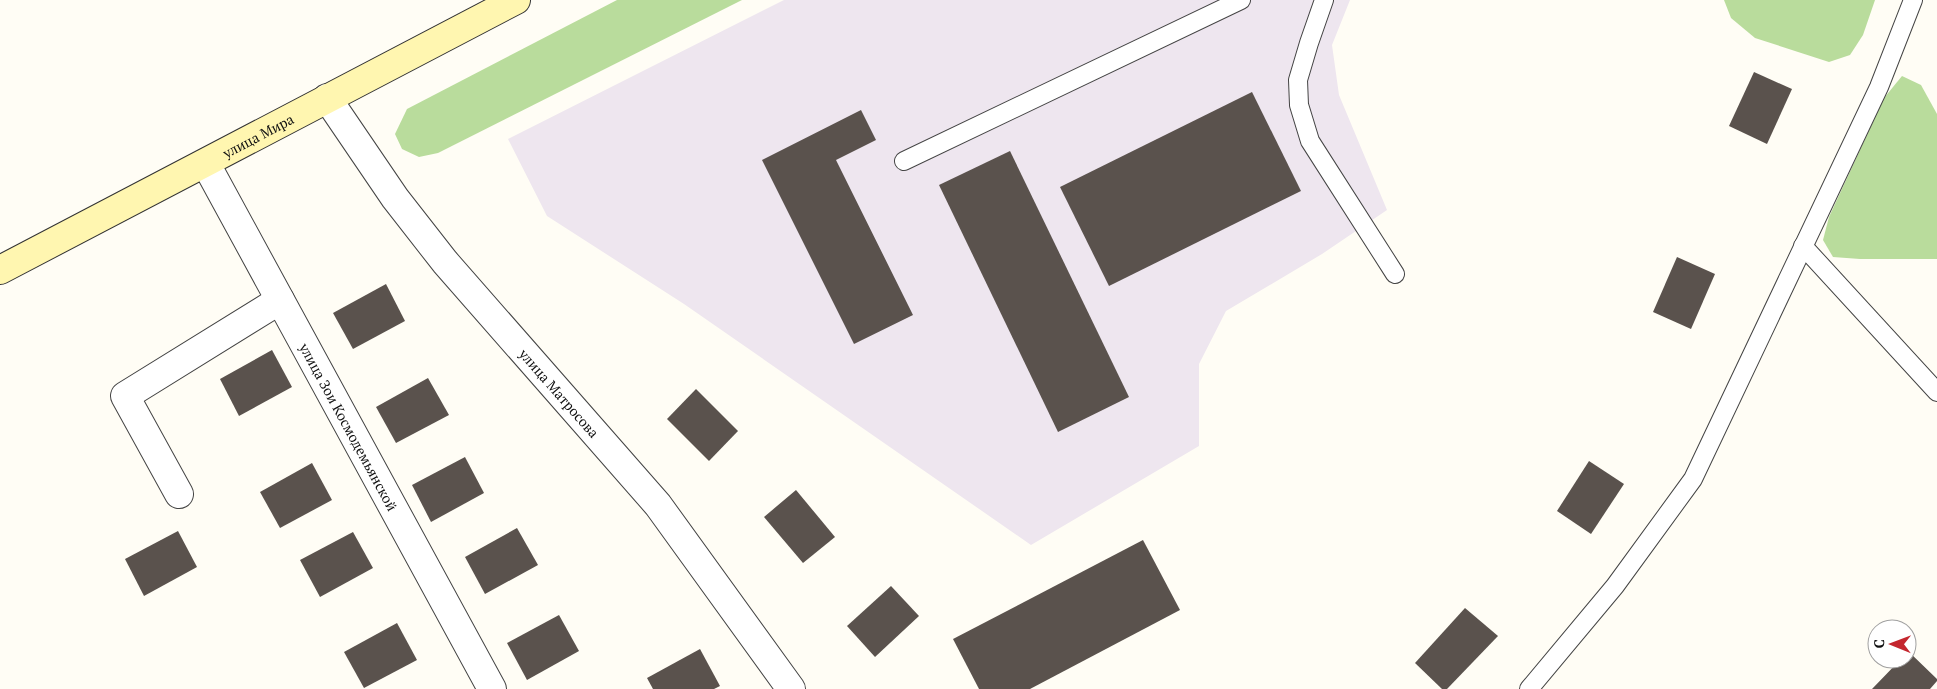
<svg xmlns="http://www.w3.org/2000/svg" width="1937" height="689" viewBox="0 0 1937 689" font-family="'PT Serif',serif">
<style>
.industrial{fill:#eee6ef}
.forest{fill:#b9dc9c}
.building{fill:#5a524d}
.lines{fill:none;stroke-linecap:round;stroke-linejoin:round}
.lane-casing{stroke:#444;stroke-width:20}
.street-casing{stroke:#444;stroke-width:30}
.secondary-casing{stroke:#333;stroke-width:30}
.lane{stroke:#fff;stroke-width:18}
.street{stroke:#fff;stroke-width:28}
.secondary{stroke:#fff6b0;stroke-width:28}
.labels{text-anchor:middle;dominant-baseline:central;stroke-width:5;stroke-linejoin:round;paint-order:stroke}
.street-label{font-size:14px;fill:#111;stroke:#fff}
</style>
<rect width="100%" height="100%" fill="#fffdf5"/>
<path class="industrial" d="M784 0H1350L1332 45 1339 95 1387 210 1322 254 1226 311 1199 364V446L1031 545 684 304 547 216 508 139Z"/>
<g class="forest">
<path d="M617 0H742L438 153 419 157 402 149 395 134 407 109Z"/>
<path d="M1724 0H1875L1863 35 1850 55 1829 62 1755 38 1731 18Z"/>
<path d="M1902 76 1921 85 1937 114V259H1860L1833 257 1823 240 1829 217 1884 98Z"/>
</g>
<g class="building">
<path d="M1754 72 1792 89 1767 144 1729 126Z"/>
<path d="M1252 92 1301 191 1109 286 1060 187Z"/>
<path d="M861 110 876 140 836 160 913 315 854 344 762 160Z"/>
<path d="M1010 151 1129 397 1058 432 939 185Z"/>
<path d="M1677 257 1715 274 1691 329 1653 312Z"/>
<path d="M386 284 405 321 353 349 333 313Z"/>
<path d="M272 350 292 387 239 416 220 379Z"/>
<path d="M428 378 449 415 396 443 376 407Z"/>
<path d="M696 389 738 431 709 461 667 419Z"/>
<path d="M465 457 484 493 431 522 412 485Z"/>
<path d="M1589 461 1624 484 1591 534 1557 511Z"/>
<path d="M312 463 332 500 280 528 260 492Z"/>
<path d="M796 490 835 537 803 563 764 517Z"/>
<path d="M517 528 538 565 485 594 465 557Z"/>
<path d="M178 531 197 567 144 596 125 559Z"/>
<path d="M353 532 373 568 320 597 300 560Z"/>
<path d="M1143 540 1180 610 1030 689H979L953 639Z"/>
<path d="M891 586 919 616 875 657 847 626Z"/>
<path d="M1465 608 1498 636 1447 689H1442L1415 663Z"/>
<path d="M559 615 579 651 527 680 507 643Z"/>
<path d="M397 623 417 660 364 688 344 652Z"/>
<path d="M700 649 720 686 714 689H653L647 678Z"/>
<path d="M1908 651 1937 679V681L1930 689H1872L1901 659H1907Z"/>
</g>
<g class="lines">
<defs>
<g id="lane">
<path d="M1324 0 1309 43 1298 80 1299 105 1310 141 1395 274"/>
<path d="M904 161 1241 0"/>
<path d="M1803 246 1937 392"/>
<path d="M1529 689 1615 586 1693 479 1879 87 1913 0"/>
</g>
<g id="street">
<path id="s1" d="M327 98 395 198 445 262 658 505 791 689"/>
<path id="s2" d="M206 164 492 689"/>
<path d="M179 494 125 396 280 300"/>
</g>
<g id="secondary">
<path id="s3" d="M0 270C173 181 344 89 516 0"/>
</g>
</defs>
<use href="#lane" class="lane-casing"/>
<use href="#street" class="street-casing"/>
<use href="#secondary" class="secondary-casing"/>
<use href="#lane" class="lane"/>
<use href="#street" class="street"/>
<use href="#secondary" class="secondary"/>
</g>
<g class="labels">
<g class="street-label">
<text stroke="none"><textPath href="#s3" startOffset="291">улица Мира</textPath></text>
<text stroke="none"><textPath href="#s1" startOffset="376">улица Матросова</textPath></text>
<text stroke="none"><textPath href="#s2" startOffset="299">улица Зои Космодемьянской</textPath></text>
</g>
</g>
<g transform="translate(1892 644) rotate(271)"><circle r="24" fill="#ffffff" stroke="#a0a0a0"/>
<path d="M0-4L9 19L0 12L-9 19Z" fill="#c4262e"/>
<text y="-8" font-size="14" font-weight="bold" text-anchor="middle" fill="#111111">С</text>
</g>
</svg>
